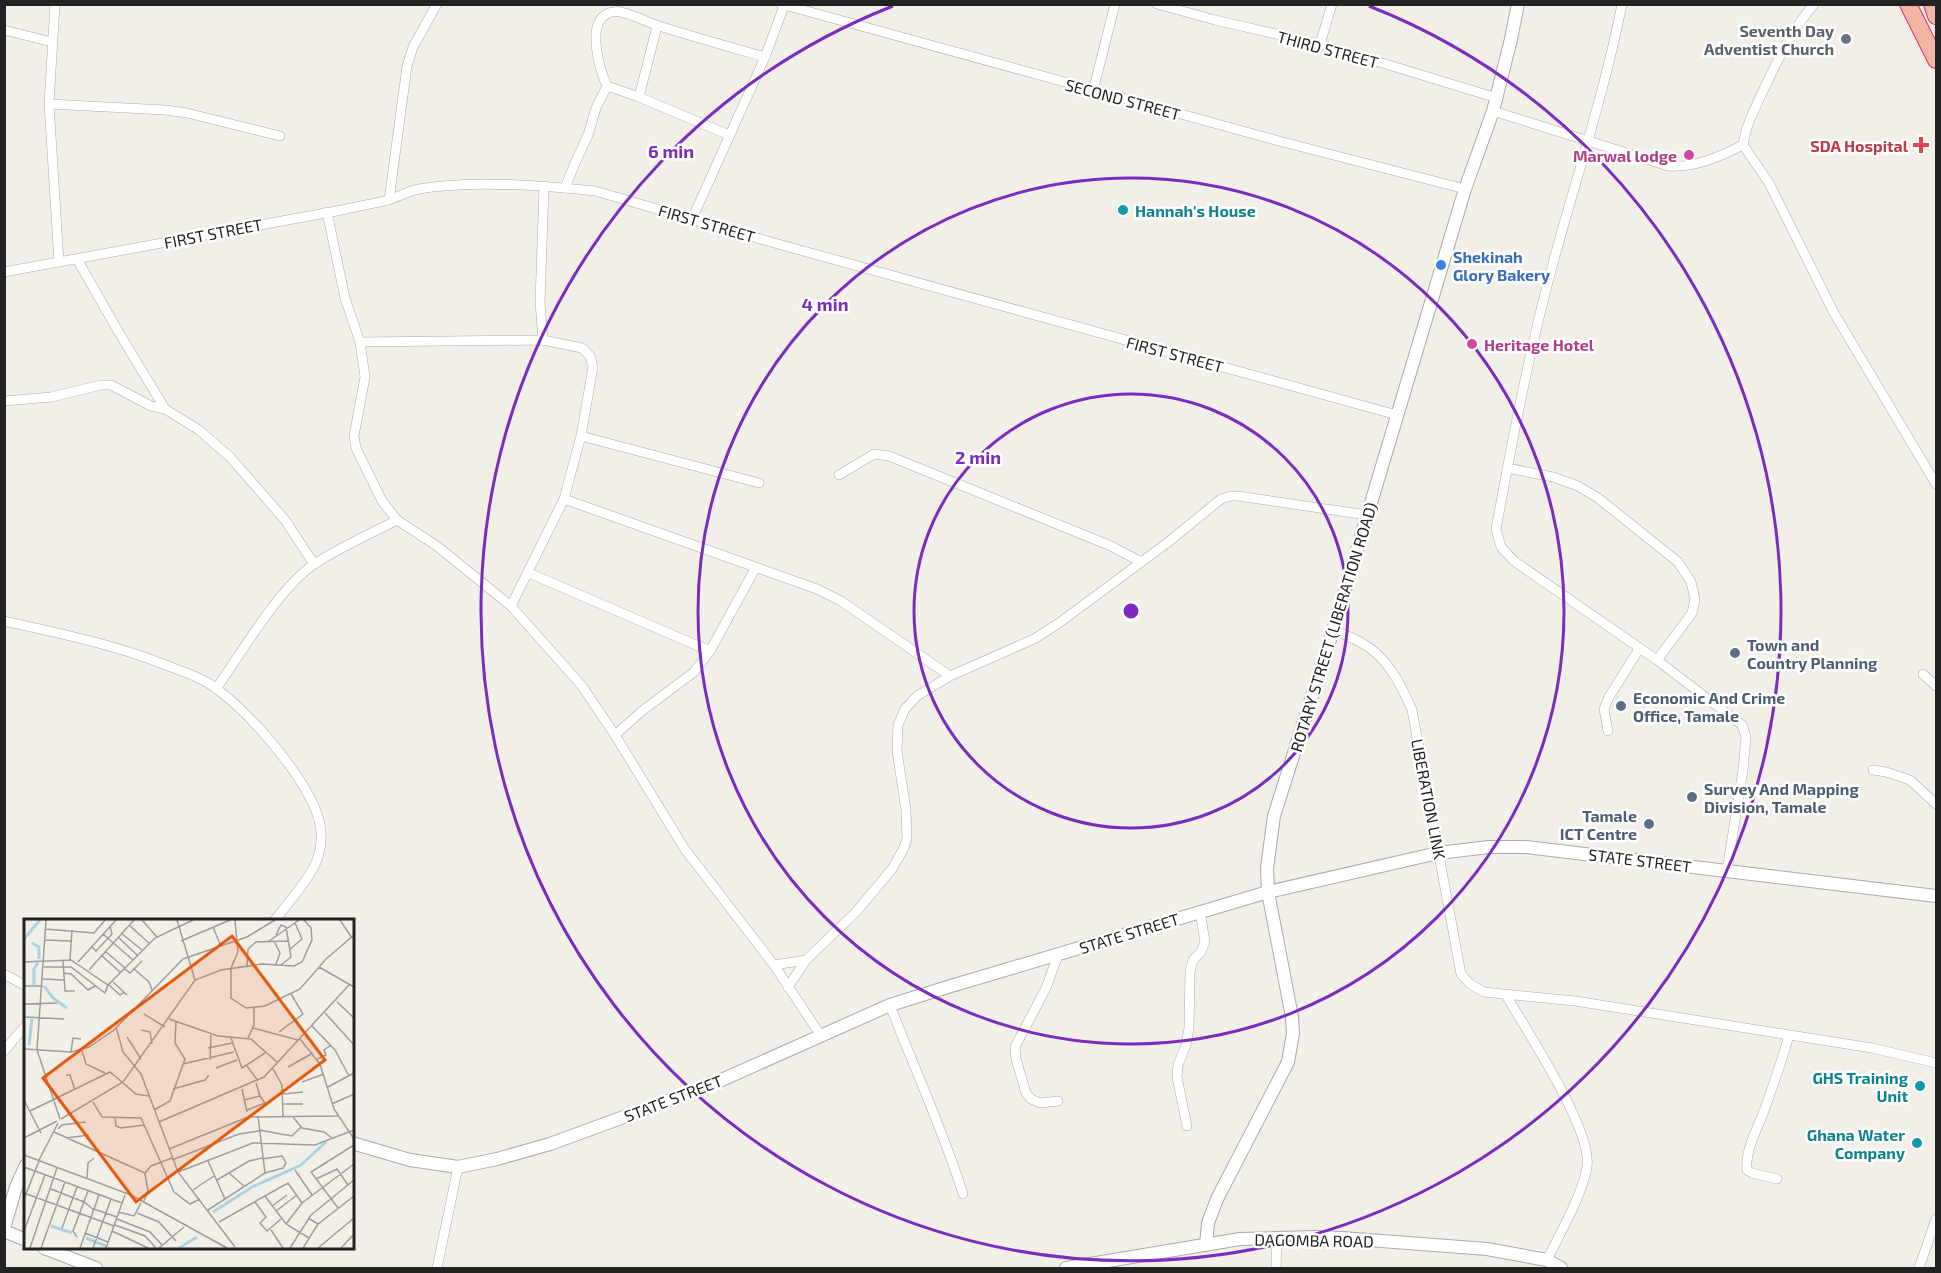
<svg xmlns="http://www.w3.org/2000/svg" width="1941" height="1273" viewBox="0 0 1941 1273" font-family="'Exo 2',sans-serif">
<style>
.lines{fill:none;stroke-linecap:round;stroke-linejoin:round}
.minor-casing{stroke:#a9a9a9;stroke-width:10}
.tertiary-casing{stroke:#a9a9a9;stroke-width:14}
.trunk-casing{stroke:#dc2a67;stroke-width:18}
.minor{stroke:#fff;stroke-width:9}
.tertiary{stroke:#fff;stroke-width:12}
.trunk{stroke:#f2b4a3;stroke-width:16}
.ring{fill:none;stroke:#7b2cbf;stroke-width:3}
.worship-dot{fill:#6b7280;stroke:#fff;stroke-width:2}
.health-dot{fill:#e0444e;stroke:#fff;stroke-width:2}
.hotel-dot{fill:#d1479c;stroke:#fff;stroke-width:2}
.culture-dot{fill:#0f9aa8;stroke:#fff;stroke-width:2}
.shop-dot{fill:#3f7fe0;stroke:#fff;stroke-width:2}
.service-dot{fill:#5c6f8a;stroke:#fff;stroke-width:2}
.labels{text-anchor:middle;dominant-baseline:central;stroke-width:5;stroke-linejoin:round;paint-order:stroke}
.worship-label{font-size:16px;font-weight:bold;fill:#5b616d;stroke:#fff;text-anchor:end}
.street-label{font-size:16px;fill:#222;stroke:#fff}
.health-label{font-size:16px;font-weight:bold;fill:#be3a42;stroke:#fff;text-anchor:end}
.hotel-label{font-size:16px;font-weight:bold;fill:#b23c85;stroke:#fff;text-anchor:end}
.culture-label{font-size:16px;font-weight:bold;fill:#0d838f;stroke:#fff;text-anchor:end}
.shop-label{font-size:16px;font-weight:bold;fill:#366cbe;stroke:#fff;text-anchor:start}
.service-label{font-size:16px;font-weight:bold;fill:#4e5e75;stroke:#fff;text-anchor:start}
.inset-river{fill:none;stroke:#aad3df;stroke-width:3}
.inset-road{fill:none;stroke:#9f9d99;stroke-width:1.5}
.view{fill:#e8590c;fill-opacity:0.15;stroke:#e8590c;stroke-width:3}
.inset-edge{fill:none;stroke:#222;stroke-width:3}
.centre{fill:#7b2cbf;stroke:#fff;stroke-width:3}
.ring-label{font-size:18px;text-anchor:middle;font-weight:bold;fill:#7b2cbf;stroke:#fff;stroke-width:5;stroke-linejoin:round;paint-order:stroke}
</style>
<rect width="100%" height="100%" fill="#f2efe9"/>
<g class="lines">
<defs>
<g id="minor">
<path d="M55 4 49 104 59 262"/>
<path d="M781 4 1279 141 1465 189"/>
<path d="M1157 4 1215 20 1320 44 1497 98"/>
<path d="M1622 4C1605 90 1578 172 1555 256 1530 346 1513 437 1496 529L1501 547 1514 561 1657 660 1742 725 1746 737 1743 770 1727 870"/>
<path d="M4 30 52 42"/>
<path d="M1320 44 1332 4"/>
<path d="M607 86C600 71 586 24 607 14 610 12 616 11 620 12 633 14 646 22 659 26 694 37 730 47 765 57"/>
<path d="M1093 91 1115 4"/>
<path d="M639 97 657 26"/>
<path d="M49 104 165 110 187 113 280 136"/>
<path d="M1493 111 1668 166C1695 168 1719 157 1743 145L1769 183 1834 313 1936 484"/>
<path d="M1743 145C1746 125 1755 108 1764 89 1778 59 1792 30 1814 4"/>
<path d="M565 188 575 163 588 135 596 108 607 86 639 97 729 135"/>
<path d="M389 200 407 66 413 47 437 4"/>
<path d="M327 212 345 298 360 342 365 377 354 436 356 448 382 501 397 520 437 546 511 606 582 686 615 735 684 848 774 965 821 1036"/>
<path d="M692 219 765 57 784 6"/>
<path d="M77 259 118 331 165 409 199 430 230 457 285 520 314 564"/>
<path d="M4 272 342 210C358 206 373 204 388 200 398 197 408 191 419 189 474 180 540 185 595 191L778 244 1397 415"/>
<path d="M543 340 540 302 544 187"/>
<path d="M360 342 543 340 582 348 590 356 593 367 581 436 564 499 511 606"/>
<path d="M4 401 51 397 101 385H111L151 406 165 409"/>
<path d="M581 436 759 483"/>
<path d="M1507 468 1553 477 1578 486 1598 498 1678 562 1691 582 1695 599 1692 613 1657 660"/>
<path d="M839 475 874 454 889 456 1111 546 1141 562"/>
<path d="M564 499 817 589 841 601 950 676"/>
<path d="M529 573 710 651"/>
<path d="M4 621C58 633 112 644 163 664 181 671 201 677 217 689 246 711 276 745 297 776 313 800 328 827 318 857 313 875 287 904 275 920"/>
<path d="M1333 630C1342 634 1352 637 1360 642 1386 655 1401 684 1412 710L1461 974 1470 984 1484 992 1575 1001 1872 1048 1936 1063"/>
<path d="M1923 674 1936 686"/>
<path d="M216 689C242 652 280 586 316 563 341 547 370 534 397 520"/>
<path d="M1608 731 1604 709 1609 697 1639 649"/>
<path d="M615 735 642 711 694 672 710 651 755 569"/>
<path d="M1873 770 1886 772 1910 780 1936 804"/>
<path d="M774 965 806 960"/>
<path d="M4 974 26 986"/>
<path d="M788 987 806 960 856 912 892 869 904 848 907 838 906 810 897 751 898 725 905 709 917 696 950 676 1034 639 1059 623 1167 543 1221 499 1231 496H1238L1367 515"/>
<path d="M1506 995C1526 1030 1593 1130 1587 1167 1582 1196 1560 1233 1547 1260"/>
<path d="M890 1005C914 1068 943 1130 963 1194"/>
<path d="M4 1051 26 1025"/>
<path d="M1058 1101 1040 1103 1031 1099 1026 1093 1016 1059 1015 1047 1046 988 1058 955"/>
<path d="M1187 1126 1177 1077 1178 1065 1186 1045 1189 1028 1190 971 1193 960 1201 952 1205 942 1200 911"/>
<path d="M1777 1179 1752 1173 1747 1170C1745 1151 1757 1129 1764 1111 1773 1086 1782 1061 1789 1035"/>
<path d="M437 1268 458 1167"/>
<path d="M1276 1268 1277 1238"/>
<path d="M1919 1268 1936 1219"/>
</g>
<g id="tertiary">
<path d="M352 1143 410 1160 458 1167 497 1159 550 1144 708 1086 890 1005 951 986 1268 892 1438 853 1489 847H1526L1936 896"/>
<path d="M4 1228 16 1187 26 1165"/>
<path d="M4 1231 26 1240"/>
<path d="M1206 1245 1208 1223 1217 1199 1288 1062 1293 1033 1292 1017 1268 892 1267 868 1274 816 1333 630 1465 189 1493 111 1511 39 1518 4"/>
<path d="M44 1248 96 1268"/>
<path d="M1066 1268 1240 1239 1316 1237 1342 1238 1487 1249 1547 1260 1561 1268"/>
</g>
<g id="trunk">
<path d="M1908 4 1936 60"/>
<path d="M1932 4 1936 16"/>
</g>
</defs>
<use href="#minor" class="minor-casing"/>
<use href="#tertiary" class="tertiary-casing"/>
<use href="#trunk" class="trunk-casing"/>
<use href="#minor" class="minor"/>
<use href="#tertiary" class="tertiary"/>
<use href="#trunk" class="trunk"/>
</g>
<g class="ring">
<circle cx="1131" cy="611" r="217"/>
<circle cx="1131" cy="611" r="433"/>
<path d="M1369 6A650 650 0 1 1 893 6"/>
</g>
<circle class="worship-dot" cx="1846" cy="39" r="6"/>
<path class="health-dot" d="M1918 136h6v6h6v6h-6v6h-6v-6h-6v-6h6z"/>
<g class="hotel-dot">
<circle cx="1689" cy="155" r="6"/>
<circle cx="1472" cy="344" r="6"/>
</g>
<g class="culture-dot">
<circle cx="1123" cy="210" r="6"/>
<circle cx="1920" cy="1086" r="6"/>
<circle cx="1917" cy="1143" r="6"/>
</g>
<circle class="shop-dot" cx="1441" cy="265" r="6"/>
<g class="service-dot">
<circle cx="1735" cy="653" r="6"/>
<circle cx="1621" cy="706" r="6"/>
<circle cx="1692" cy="797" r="6"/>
<circle cx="1649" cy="824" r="6"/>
</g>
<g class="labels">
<g class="worship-label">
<text x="1834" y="30">Seventh Day<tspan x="1834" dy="18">Adventist Church</tspan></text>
</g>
<g class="street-label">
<text transform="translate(1328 49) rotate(15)">THIRD STREET</text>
<text transform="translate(1123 99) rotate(15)">SECOND STREET</text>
<text transform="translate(707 223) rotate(16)">FIRST STREET</text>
<text transform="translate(213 233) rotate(-11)">FIRST STREET</text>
<text transform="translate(1175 354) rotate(15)">FIRST STREET</text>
<text transform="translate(1333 627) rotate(-73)">ROTARY STREET (LIBERATION ROAD)</text>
<text transform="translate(1429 799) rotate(79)">LIBERATION LINK</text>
<text transform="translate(1640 860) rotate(7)">STATE STREET</text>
<text transform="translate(1129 933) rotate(-17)">STATE STREET</text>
<text transform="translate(673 1098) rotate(-21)">STATE STREET</text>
<text transform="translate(1314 1240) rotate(1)">DAGOMBA ROAD</text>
</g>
<g class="health-label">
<text x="1908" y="145">SDA Hospital</text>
</g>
<g class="hotel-label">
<text x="1677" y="155">Marwal lodge</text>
<text x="1484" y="344" text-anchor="start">Heritage Hotel</text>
</g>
<g class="culture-label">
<text x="1135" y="210" text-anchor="start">Hannah's House</text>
<text x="1908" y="1077">GHS Training<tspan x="1908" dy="18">Unit</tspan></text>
<text x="1905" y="1134">Ghana Water<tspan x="1905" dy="18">Company</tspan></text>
</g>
<g class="shop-label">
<text x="1453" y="256">Shekinah<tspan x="1453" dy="18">Glory Bakery</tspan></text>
</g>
<g class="service-label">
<text x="1747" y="644">Town and<tspan x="1747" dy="18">Country Planning</tspan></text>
<text x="1633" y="697">Economic And Crime<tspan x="1633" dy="18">Office, Tamale</tspan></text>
<text x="1704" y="788">Survey And Mapping<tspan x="1704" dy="18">Division, Tamale</tspan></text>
<text x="1637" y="815" text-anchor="end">Tamale<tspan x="1637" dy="18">ICT Centre</tspan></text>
</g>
</g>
<g transform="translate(24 919)">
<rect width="330" height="330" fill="#f2efe9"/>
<path class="inset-river" d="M0 20 16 1M8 24 15 28V40M10 66V50L14 44M20 67 29 79 43 89M5 126 8 100M189 293 228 268 277 246 302 223M27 307 48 314M62 319 82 327M155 329 173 318"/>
<path class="inset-road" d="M22 1 13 131 36 200M118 1 133 18M153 1 171 61M211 1 214 33 207 49V79L222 89 241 87 276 70 302 40 330 16M316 1 328 19M106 7 125 24M189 8 196 25M21 10 70 14 81 1M97 14 118 31M79 15 109 41M252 16 257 6 262 8 267 38 257 46M94 18 113 36M21 21 47 22M157 22 206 1M245 22 275 1M250 22 256 34 252 45M68 28 72 32 88 15 86 7M266 30 278 20 271 4M81 32 101 49M77 36 97 54M39 41 41 72H51M46 41 48 11M0 43 47 41 84 66 131 19 169 1M54 43 92 1M223 47 224 30 232 23 264 22M20 48H47L81 74 84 66M295 48 330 68M101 50 106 54 118 42M110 50 125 63 128 71M65 51 110 1M40 54 47 55 64 71 71 67M19 60 40 61M89 63 103 76M85 66 96 76 100 73M0 67H19M313 83 330 99M0 85 33 84M301 94 330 126M120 95 141 108M0 98 40 100M145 100 194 117 227 120 254 144M288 107 311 131 325 157M92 108 99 133 117 155 154 253 211 328M229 109 274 121M117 111 126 113 128 125M255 113 279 95 267 75M103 118 117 140M207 119 218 149 241 134M224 119 230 106V89M276 120 296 145 310 190 330 220M184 129 208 124M0 130 47 133 65 128 90 111 159 40 223 18 251 1M58 132 62 145 81 154M47 133 49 119 57 120M293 140 302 136 300 131 307 126M186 141 187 114M159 145 210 133M223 147 234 162M264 148 289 134M192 149 213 141M249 150 258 166 259 198M42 156H46L51 171M278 163 300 155M304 168 330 154M149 170 181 161 185 156M218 170 223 193M259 175 279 173M0 181 17 214M220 181 236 177 232 164M69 183 78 198 117 199 150 273 166 285 176 280M259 185H279M308 185 330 175M130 191 146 182 161 140 151 124 152 102M223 191 241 184 236 177M6 192 86 153 112 175 125 177M91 198 92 207 97 209 120 206M269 198 278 209 300 213 308 219M37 200 99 163 171 61 197 51 238 45 270 47 278 43 288 21 287 9 280 1M135 203 240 158 325 66M34 210 38 206 62 203M235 211 268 217 277 208M30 213 121 254 127 247 148 239M0 219 33 202M42 219 65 216M145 230 224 198 314 197M0 236 107 276 203 329M238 240 258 237 262 244 259 249 241 254M15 241 34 204M148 241 215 215 235 212M184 242 201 280M0 248 98 284M271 251 288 276M154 253 229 224 291 226 330 211M205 254 220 267M63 259 64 244 70 239M292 260 313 250 324 266M193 261 225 242 238 239M27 270 60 283 70 291M169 271 190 257M0 274 90 307M241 277 262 305 285 319M0 280 15 242M120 282 124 272 121 255M231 283 242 298 236 304 243 312 257 300M248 287 263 276M314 289 287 253 330 226M70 290 93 298M184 291 241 254 234 197M252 292 273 276M94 293 110 297 117 284M113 294 135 303 152 322M284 299 294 305 330 277M93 300 126 313 138 326M195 303 264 264 278 284M262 305 278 284 330 245M91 306 121 317 132 329M38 309 53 268M247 311 259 329M0 312 21 256M88 312 124 329M61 314 84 323M53 318 49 312 64 272M6 329 33 249M17 329 41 263M56 329 75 276M69 329 87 280M82 329 101 276M135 329 160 308M266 329 287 296 330 261M279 329 294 305M294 329 330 299M317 329 330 315"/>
<path class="view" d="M208 17 301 141 112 283 19 159Z"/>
<rect width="330" height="330" class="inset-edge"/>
</g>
<circle cx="1131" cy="611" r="9" class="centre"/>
<g class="ring-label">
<text x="671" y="158">6 min</text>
<text x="825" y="311">4 min</text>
<text x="978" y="464">2 min</text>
</g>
<rect width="1941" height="1273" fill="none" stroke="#222222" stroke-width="12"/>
</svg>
